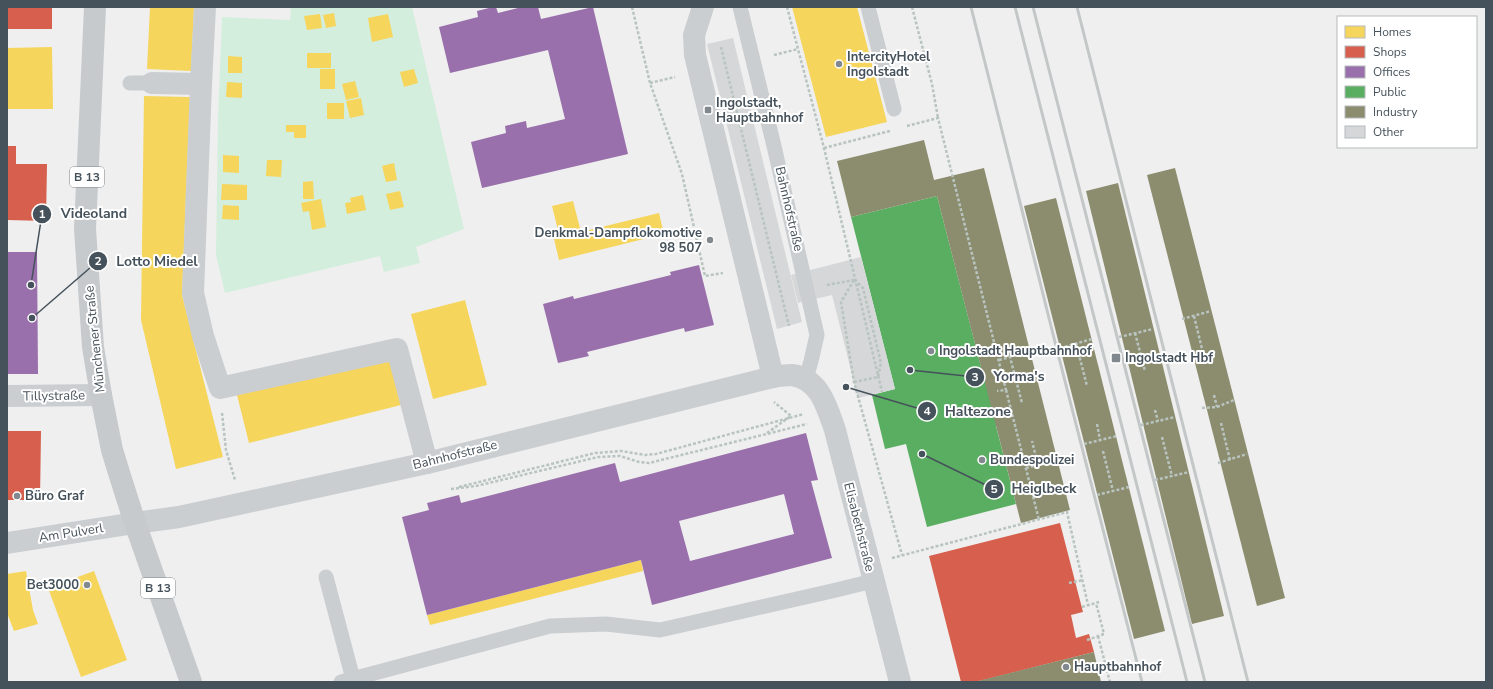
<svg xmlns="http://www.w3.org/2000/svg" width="1493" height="689" viewBox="0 0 1493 689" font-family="'Nunito Sans',sans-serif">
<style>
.green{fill:#d3eedc}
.homes{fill:#f6d55c}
.shops{fill:#d6604d}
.offices{fill:#9970ab;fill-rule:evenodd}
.public{fill:#5aae61}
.industry{fill:#8c8c6e}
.building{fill:#d6d7d8}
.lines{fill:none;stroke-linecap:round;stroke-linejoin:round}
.path{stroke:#b8c4bf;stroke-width:2.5;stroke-dasharray:3 2;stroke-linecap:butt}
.service{stroke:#caced0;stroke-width:15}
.minor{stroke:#caced0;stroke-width:22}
.tertiary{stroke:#caced0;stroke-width:22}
.primary{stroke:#c6cacd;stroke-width:22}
.rail{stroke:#c4c7c8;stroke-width:3}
.poi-dot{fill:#81898f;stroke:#fff;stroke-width:1.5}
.labels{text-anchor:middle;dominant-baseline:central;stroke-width:4;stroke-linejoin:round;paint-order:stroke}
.shield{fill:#fff;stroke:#7e868c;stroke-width:1}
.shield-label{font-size:12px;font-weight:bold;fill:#46525b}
.poi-label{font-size:13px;font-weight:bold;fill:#46525b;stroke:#fff;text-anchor:start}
.street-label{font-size:13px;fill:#46525b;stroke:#fff}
.leader{fill:none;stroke:#46525b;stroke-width:1.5}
.callout-dot{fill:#46525b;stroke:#fff;stroke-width:1.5}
.mark-label{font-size:12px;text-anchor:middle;font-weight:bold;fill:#fff}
.callout-label{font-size:14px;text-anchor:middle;font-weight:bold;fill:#46525b;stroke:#fff;stroke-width:4;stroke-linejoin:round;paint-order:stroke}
</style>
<rect width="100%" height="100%" fill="#efefef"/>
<path class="green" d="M291 7H412L464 229 416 247 420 263 384 272 380 256 225 293 216 255 218 119 222 17 290 20Z"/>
<g class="homes">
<path d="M150 7H194L191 71 147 69Z"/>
<path d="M792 7H857L887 122 826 137Z"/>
<path d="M334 13 336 26 326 28 323 15Z"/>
<path d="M320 14 322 28 307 30 304 16Z"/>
<path d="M388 14 393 37 372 42 368 18Z"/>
<path d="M52 47 53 109H7V48Z"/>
<rect x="307" y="53" width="24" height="15"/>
<path d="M228 56 242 57V73H228Z"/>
<rect x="320" y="69" width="15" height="20"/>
<path d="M414 69 418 83 404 87 400 72Z"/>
<path d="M355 81 359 97 346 100 342 84Z"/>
<path d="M227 82 242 83V98L226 97Z"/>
<path d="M144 96 190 97 182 295 223 457 176 469 141 320Z"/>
<path d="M361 98 364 115 350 118 346 101Z"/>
<rect x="327" y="103" width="17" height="16"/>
<path d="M286 125H306V138H294V132H286Z"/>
<path d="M223 155 239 156V173L223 172Z"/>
<path d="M267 160H282L281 177 266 176Z"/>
<path d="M394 163 397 180 386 182 382 166Z"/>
<path d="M313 181 314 199H303V182Z"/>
<path d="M222 184 247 185V200H221Z"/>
<path d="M400 191 404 207 390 210 386 194Z"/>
<path d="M363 195 366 210 347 214 345 203 351 202 350 198Z"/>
<path d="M321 199 326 227 312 230 309 211 303 212 301 203Z"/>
<path d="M573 201 581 232 659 213 664 234 559 260 554 239 560 238 552 206Z"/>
<path d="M223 205 239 206V220L222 219Z"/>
<path d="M465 300 487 385 433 399 411 314Z"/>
<path d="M389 357 401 405 249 443 237 395Z"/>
<path d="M641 560 643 571 430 625 427 615Z"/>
<path d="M26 571 33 610 38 624 14 631 7 613V574Z"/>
<path d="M94 571 127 660 81 677 48 588Z"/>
</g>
<g class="shops">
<rect x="7" y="7" width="45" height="22"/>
<path d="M7 146H16V164H47L46 221 7 220Z"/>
<path d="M7 431H41L40 500H7Z"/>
<path d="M1060 523 1083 612 1071 615 1076 638 1089 634 1094 652 975 682H961L929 556Z"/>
</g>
<g class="offices">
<path d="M493 7H496L498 13 522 7H538L541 19 593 7 628 154 482 188 471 142 506 133 505 126 526 121 527 128 565 119 548 50 450 73 439 27 478 17 477 11Z"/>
<path d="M7 252H37L38 374H7Z"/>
<path d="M699 265 714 325 685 332 684 328 587 352 589 356 558 363 543 304 573 296 574 299 671 275 670 272Z"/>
<path d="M806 433 818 480 811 481 832 558 652 605 641 560 427 615 402 517 429 510 427 503 459 495 461 503 615 463 620 482ZM784 494 794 534 690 561 679 521Z"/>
</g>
<path class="public" d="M937 196 981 367 991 364 1005 423 996 426 1016 504 927 527 906 444 885 449 872 395 895 389 851 217Z"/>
<g class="industry">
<path d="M924 140 934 180 984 168 1070 510 1021 523 937 196 851 217 837 161Z"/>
<path d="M1175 168 1285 598 1257 606 1147 175Z"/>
<path d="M1118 183 1224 616 1192 624 1086 191Z"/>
<path d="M1056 198 1165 631 1134 639 1024 206Z"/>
<path d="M1094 652 1101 682H978V681Z"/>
</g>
<g class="building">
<path d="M733 38 802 322 777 329 707 44Z"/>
<path d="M861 257 895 389 858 398 832 295 798 303 791 275Z"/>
</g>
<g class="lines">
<g class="path">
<path d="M632 7 650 83 682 174 705 276 723 273"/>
<path d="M787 7 824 148 882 392"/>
<path d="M912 7 932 84 938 118"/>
<path d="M721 47 789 326"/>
<path d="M774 55 798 49"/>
<path d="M650 83 675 77"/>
<path d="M907 126 938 118 1006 390 997 391"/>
<path d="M824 148 890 131"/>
<path d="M854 280 841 302 854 382 902 555"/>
<path d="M827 285 854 280"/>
<path d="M1194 316 1204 357"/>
<path d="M1182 319 1211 311"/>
<path d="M1135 333 1145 371"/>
<path d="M1119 337 1153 329"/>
<path d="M1076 343 1087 386"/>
<path d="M1060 348 1092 339"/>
<path d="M999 360 1010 357 1022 403"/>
<path d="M854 382 878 377 881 363 863 288 855 280"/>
<path d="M1006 390 1039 520"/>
<path d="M1214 395 1217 407"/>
<path d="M1202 408 1217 407 1234 400"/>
<path d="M1155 410 1158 421"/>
<path d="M222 413 226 450 235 480"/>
<path d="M1221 423 1230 460"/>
<path d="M1097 424 1100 440"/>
<path d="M1141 425 1175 417"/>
<path d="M767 433 791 416 774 402"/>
<path d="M1162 437 1172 476"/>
<path d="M1084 444 1117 436"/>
<path d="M1103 451 1113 491"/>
<path d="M1218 463 1247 454"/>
<path d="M1026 468 1038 465 1032 441"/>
<path d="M1155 480 1189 472"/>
<path d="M459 487 595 453 621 451 645 455 656 454 804 414"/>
<path d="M451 489 476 486 598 457 620 456 639 462 649 463 807 424"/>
<path d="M1097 495 1129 487"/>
<path d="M892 558 1067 512 1088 605"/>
<path d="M1069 583 1083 580"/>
<path d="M1082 607 1099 602"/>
<path d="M1098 636 1110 682"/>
<path d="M1087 640 1104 634 1096 603"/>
</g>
<g class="service">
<path d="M740 7 774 146 817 335 811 361 806 379"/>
<path d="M868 7 894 109"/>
<path d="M130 83H152"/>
<path d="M326 577 353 679"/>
<path d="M341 682 550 626 606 624 660 630 832 591 873 581"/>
</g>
<g class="minor">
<path d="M205 7 201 84 193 293 203 336 220 388 397 349 427 463"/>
<path d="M703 7 694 35 695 55 773 377"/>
<path d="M152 83 201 84"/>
<path d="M7 396 101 395"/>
<path d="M135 523 179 517 427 463 773 377C779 376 786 375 792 375 820 379 827 407 835 430L900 682"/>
</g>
<path class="tertiary" d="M7 543 135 523"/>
<path class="primary" d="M95 7 85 229 93 347 101 395 112 450 120 476 135 523 191 682"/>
<g class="rail">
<path d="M971 7 1057 350 1142 682"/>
<path d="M1015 7 1187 682"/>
<path d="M1033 7 1205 682"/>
<path d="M1077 7 1248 682"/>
</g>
</g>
<g class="poi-dot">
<circle cx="839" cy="64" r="4"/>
<rect x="704" y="106" width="8" height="8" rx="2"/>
<circle cx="710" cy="240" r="4"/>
<circle cx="931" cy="351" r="4"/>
<rect x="1111" y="353" width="10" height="10" rx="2"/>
<circle cx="982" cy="460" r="4"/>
<circle cx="17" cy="496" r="4"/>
<circle cx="87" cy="585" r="4"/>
<circle cx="1066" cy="667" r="4"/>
</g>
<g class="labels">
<g class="shield">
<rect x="70" y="167" width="34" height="20" rx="3"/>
<rect x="141" y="578" width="34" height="20" rx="3"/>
</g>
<g class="shield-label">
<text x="87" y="177">B 13</text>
<text x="158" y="588">B 13</text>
</g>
<g class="poi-label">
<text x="847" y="57">IntercityHotel<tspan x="847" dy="15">Ingolstadt</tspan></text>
<text x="716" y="103">Ingolstadt,<tspan x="716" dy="15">Hauptbahnhof</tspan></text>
<text x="702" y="233" text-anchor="end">Denkmal-Dampflokomotive<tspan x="702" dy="15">98 507</tspan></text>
<text x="939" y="351">Ingolstadt Hauptbahnhof</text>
<text x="1125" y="358">Ingolstadt Hbf</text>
<text x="990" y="460">Bundespolizei</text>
<text x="25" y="496">Büro Graf</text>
<text x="79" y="585" text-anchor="end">Bet3000</text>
<text x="1074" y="667">Hauptbahnhof</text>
</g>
<g class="street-label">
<text transform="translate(789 209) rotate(77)">Bahnhofstraße</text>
<text transform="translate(95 339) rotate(-96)">Münchener Straße</text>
<text transform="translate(54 396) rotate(-1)">Tillystraße</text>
<text transform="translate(455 455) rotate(-14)">Bahnhofstraße</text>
<text transform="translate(859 527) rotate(76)">Elisabethstraße</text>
<text transform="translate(71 533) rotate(-9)">Am Pulverl</text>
</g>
</g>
<path class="leader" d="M31 285L42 214M32 318L98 261M910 370L975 377M846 387L927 411M922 454L994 489"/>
<g class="callout-dot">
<circle cx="31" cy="285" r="4"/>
<circle cx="32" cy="318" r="4"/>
<circle cx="910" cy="370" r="4"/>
<circle cx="846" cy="387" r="4"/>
<circle cx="922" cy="454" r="4"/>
<circle cx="42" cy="214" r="10"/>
<circle cx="98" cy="261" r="10"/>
<circle cx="975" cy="377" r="10"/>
<circle cx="927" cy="411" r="10"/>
<circle cx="994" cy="489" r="10"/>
</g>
<g class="mark-label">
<text x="42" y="218">1</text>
<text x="98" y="265">2</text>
<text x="975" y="381">3</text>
<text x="927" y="415">4</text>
<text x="994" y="493">5</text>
</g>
<g class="callout-label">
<text x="94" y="218">Videoland</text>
<text x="157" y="266">Lotto Miedel</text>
<text x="1019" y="381">Yorma's</text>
<text x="978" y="416">Haltezone</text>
<text x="1044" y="493">Heiglbeck</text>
</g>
<rect width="1493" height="689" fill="none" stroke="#46525b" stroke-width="16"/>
<rect x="1337" y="16" width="140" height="132" fill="#ffffff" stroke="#b5babd"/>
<rect x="1345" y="26" width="20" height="12" fill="#f6d55c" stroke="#b5babd"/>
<text x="1373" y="36" font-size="12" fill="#46525b">Homes</text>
<rect x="1345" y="46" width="20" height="12" fill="#d6604d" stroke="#b5babd"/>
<text x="1373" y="56" font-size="12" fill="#46525b">Shops</text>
<rect x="1345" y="66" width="20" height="12" fill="#9970ab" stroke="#b5babd"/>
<text x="1373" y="76" font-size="12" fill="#46525b">Offices</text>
<rect x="1345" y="86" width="20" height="12" fill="#5aae61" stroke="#b5babd"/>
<text x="1373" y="96" font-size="12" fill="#46525b">Public</text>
<rect x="1345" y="106" width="20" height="12" fill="#8c8c6e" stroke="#b5babd"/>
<text x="1373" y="116" font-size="12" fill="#46525b">Industry</text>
<rect x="1345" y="126" width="20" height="12" fill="#d6d7d8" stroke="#b5babd"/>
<text x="1373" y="136" font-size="12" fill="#46525b">Other</text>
</svg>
